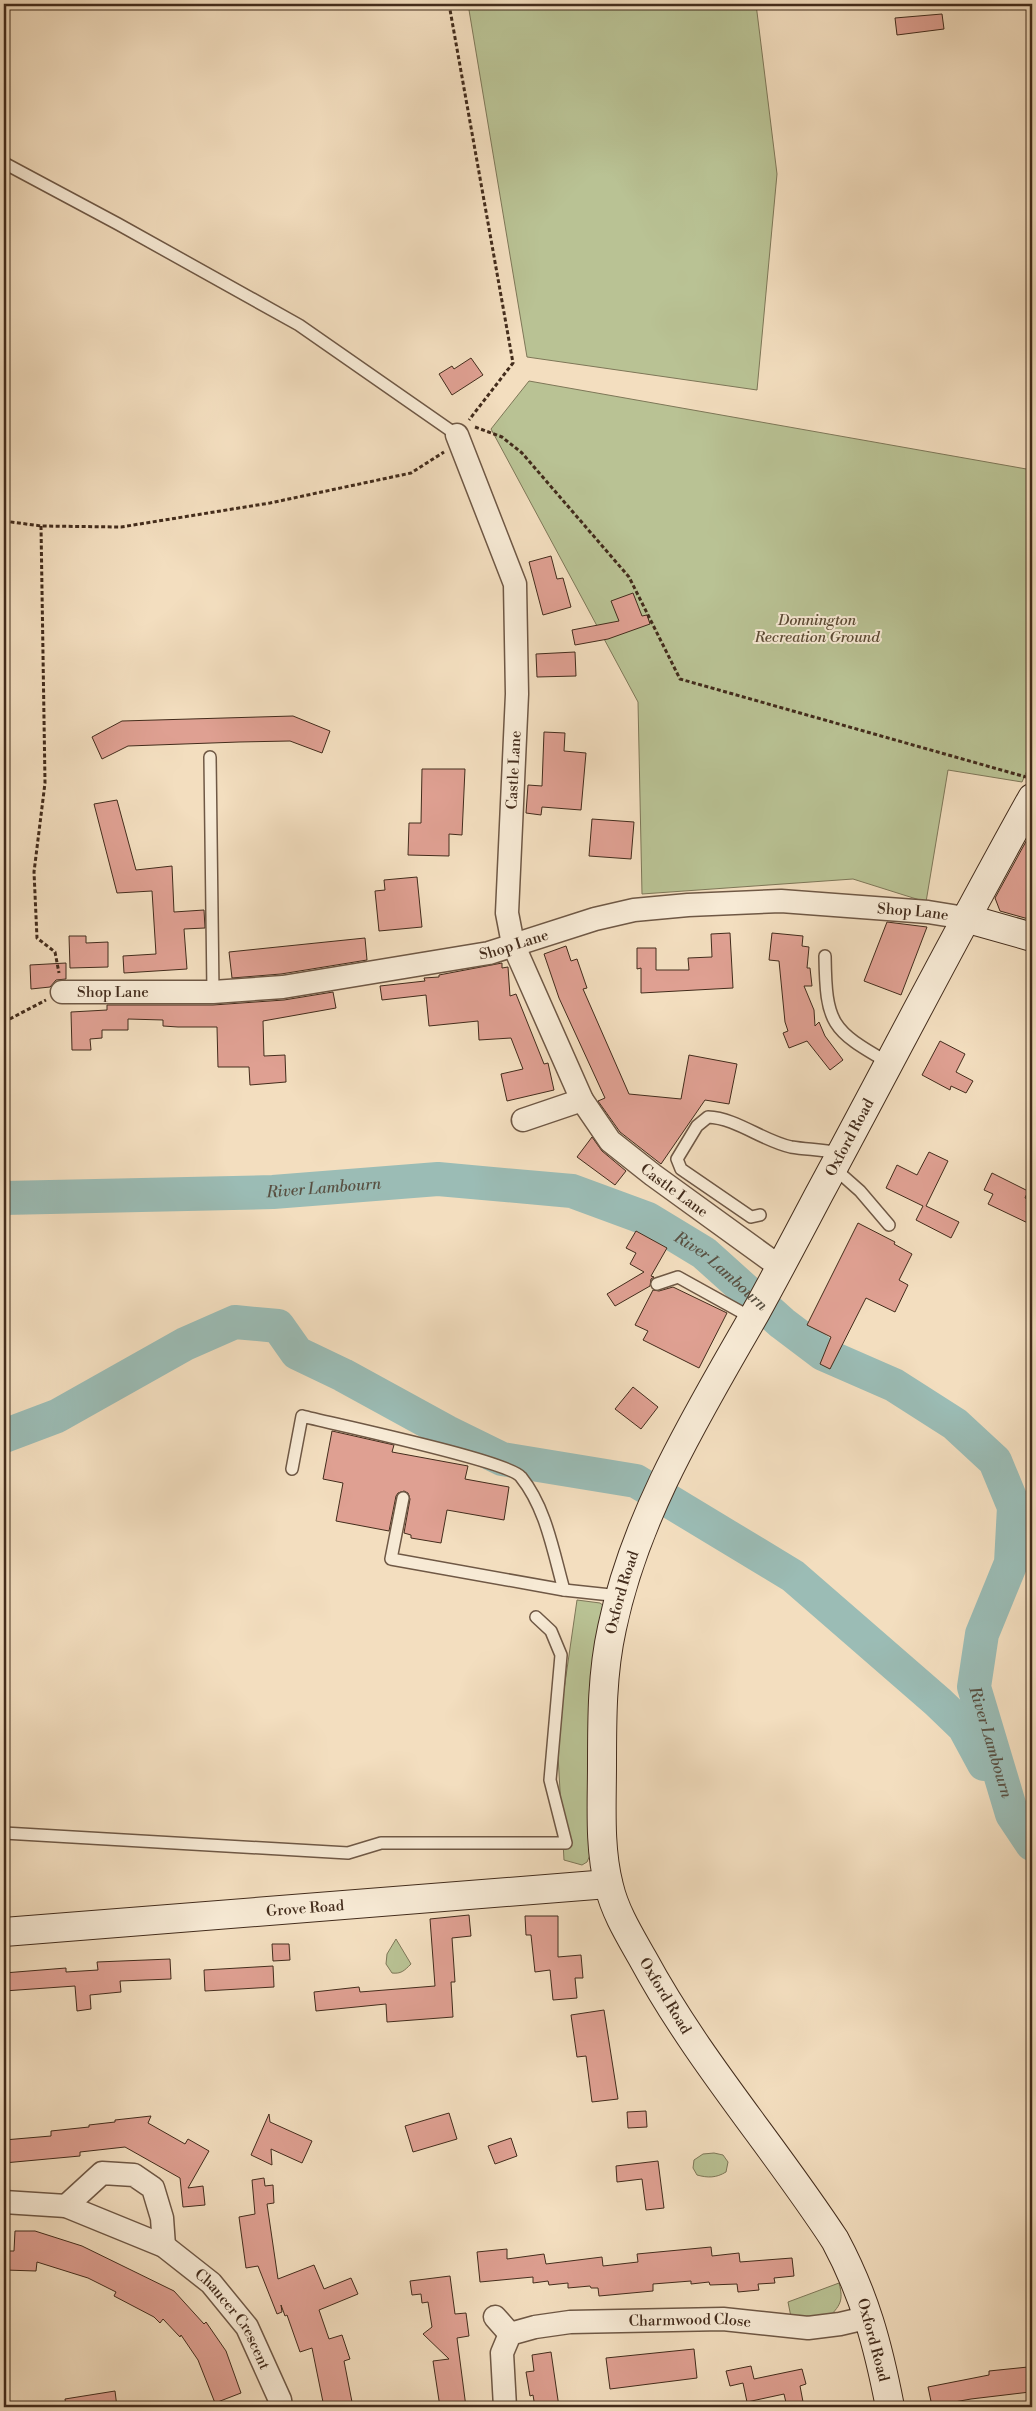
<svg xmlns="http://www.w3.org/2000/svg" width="1036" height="2411" viewBox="0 0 1036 2411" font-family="'Libre Bodoni',serif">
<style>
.green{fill:#b9c294;stroke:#7e7758}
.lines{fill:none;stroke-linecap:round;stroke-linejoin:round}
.river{stroke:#9bbcb5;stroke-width:34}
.building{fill:#dfa092;stroke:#432c1c}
.lane-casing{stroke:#6f5845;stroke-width:14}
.street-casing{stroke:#6f5845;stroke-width:25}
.secondary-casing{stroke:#432c1c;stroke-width:30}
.path{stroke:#432c1c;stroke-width:3;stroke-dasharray:4 2.5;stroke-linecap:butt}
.lane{stroke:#f7ead5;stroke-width:11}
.street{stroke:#f7ead5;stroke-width:22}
.secondary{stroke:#f7ead5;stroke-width:28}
.labels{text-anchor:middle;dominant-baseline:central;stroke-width:4;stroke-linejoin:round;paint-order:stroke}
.park-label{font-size:15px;font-style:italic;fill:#5b4a34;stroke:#f7ead5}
.street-label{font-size:15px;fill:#432c1c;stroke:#f7ead5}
.water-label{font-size:16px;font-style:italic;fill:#595042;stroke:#f7ead5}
</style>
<rect width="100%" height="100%" fill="#f3debf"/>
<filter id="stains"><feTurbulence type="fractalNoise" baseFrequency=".004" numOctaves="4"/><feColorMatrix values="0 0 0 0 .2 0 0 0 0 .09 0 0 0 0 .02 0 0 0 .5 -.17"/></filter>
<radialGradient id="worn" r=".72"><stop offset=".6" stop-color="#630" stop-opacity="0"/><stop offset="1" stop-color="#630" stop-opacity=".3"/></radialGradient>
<g class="green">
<path d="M468 4H756L777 174 757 390 527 357Z"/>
<path d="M529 381 1032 470V759L1022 782 948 770 926 902 853 879 642 894 638 702 491 429Z"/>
<path d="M577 1600 600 1603 604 1606 590 1855 587 1862 582 1865 564 1860 557 1738Z"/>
<path d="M396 1939 411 1964C404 1971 401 1974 392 1973L386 1964 387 1954Z"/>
<path d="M714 2153 723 2155 728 2162 726 2172C716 2178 708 2178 697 2175L693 2168 694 2160 703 2154Z"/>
<path d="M839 2283C844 2301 840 2306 827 2319L791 2317 788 2302Z"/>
</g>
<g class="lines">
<g class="river">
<path id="s1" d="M4 1198 273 1192 438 1179 572 1191 648 1219 704 1253 782 1323 823 1354 894 1385 955 1424 995 1461 1014 1507 1011 1563 982 1634 974 1687 1012 1814 1032 1844"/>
<path d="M4 1436 57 1416 185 1344 235 1322 278 1326 297 1353 343 1375 447 1432 502 1459 636 1481 793 1576 938 1702 964 1727 984 1764"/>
</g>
</g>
<g class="building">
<path d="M942 14 944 29 897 35 895 18Z"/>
<path d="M471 358 483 375 452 395 439 374 452 366 454 369Z"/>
<path d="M551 556 557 579 563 578 571 607 543 615 529 562Z"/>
<path d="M633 593 642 616 647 615 650 624 608 639 575 645 572 630 619 621 611 601Z"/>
<path d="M575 652 576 676 537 677 536 654Z"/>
<path d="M293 716 330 731 322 753 290 741 239 742 128 746 102 759 92 737 122 721Z"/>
<path d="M544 732 565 733 564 751 586 753 581 810 542 807 541 815 526 813 528 785 542 786Z"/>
<path d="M422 769H465L462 835 449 834V856L408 855 409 823H421Z"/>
<path d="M117 800 136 870 172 866 174 912 204 910 205 928 184 929 187 969 124 973 123 956 156 954 152 891 117 893 94 804Z"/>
<path d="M592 819 634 822 631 859 589 856Z"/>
<path d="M1029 836 1032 837V920L1000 911 995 898Z"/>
<path d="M417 877 422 927 379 931 375 891 385 890 384 880Z"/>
<path d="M887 922 927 927 901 995 864 981Z"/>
<path d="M730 933 733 988 641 993V968L637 969V948H656V970H689L688 958 712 957 711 934Z"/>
<path d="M772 933 803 936 802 946 809 947 807 968H810L812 986H804L814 1010 815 1026 819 1022 825 1036 843 1060 830 1070 807 1041 789 1048 783 1033 788 1031 785 1022 779 961 769 960Z"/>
<path d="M69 936H86V943L108 942V967L70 968Z"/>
<path d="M365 938 367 960 281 974 232 978 229 952Z"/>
<path d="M566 946 571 961 577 959 587 988 583 989 629 1094 681 1099 689 1055 737 1064 729 1104 705 1100 661 1164 620 1132 598 1101 605 1098 559 998 544 954Z"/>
<path d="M66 963V979L56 980 50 987 31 989 30 965Z"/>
<path d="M502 963V968L508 967 510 996 516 994 544 1064 548 1063 554 1090 507 1101 501 1074 523 1069 511 1038 479 1040 478 1021 429 1026 426 995 382 1000 380 986 425 981 424 978 439 977V975Z"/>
<path d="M333 992 336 1008 263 1021 264 1056 285 1055 286 1082 250 1085 249 1067H218L217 1027H178L163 1026V1020L128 1019V1030H102V1038L90 1039 91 1050H72L71 1012 107 1010V1005H213L284 1000Z"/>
<path d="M940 1041 965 1054 956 1072 973 1081 966 1093 951 1086 950 1090 922 1075Z"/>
<path d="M592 1137 602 1151 626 1171 615 1185 577 1157Z"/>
<path d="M929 1152 948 1161 926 1206 959 1222 951 1238 916 1220 923 1206 886 1188 897 1165 917 1175Z"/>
<path d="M992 1173 1028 1191 1025 1198 1032 1201V1225L988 1204 993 1194 984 1190Z"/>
<path d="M858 1223 895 1242 894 1244 912 1254 899 1280 908 1285 895 1312 866 1298 830 1369 820 1364 831 1337 807 1325Z"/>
<path d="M636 1231 667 1248 651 1276 654 1277 651 1279 650 1286 615 1306 607 1294 644 1272 630 1264 636 1253 626 1248Z"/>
<path d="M673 1287 727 1313 699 1368 643 1340 648 1331 635 1325 653 1290 659 1291Z"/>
<path d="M633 1387 658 1407 641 1429 615 1409Z"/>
<path d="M332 1431 394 1445 392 1452 468 1466 465 1479 509 1487 504 1520 447 1510 441 1543 411 1538V1535L404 1533 410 1499 408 1493 404 1491 398 1493 396 1496 389 1531 336 1521 343 1483 323 1479Z"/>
<path d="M469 1915 471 1936 452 1938 455 1982H451L453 2017 387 2022 386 2004 316 2011 314 1992 359 1987 360 1992 435 1986 430 1919Z"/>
<path d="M525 1916H558V1957L581 1955 583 1978H575L577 1998 553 2000 550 1970 535 1972 531 1935H526Z"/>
<path d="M272 1944H289L290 1960 273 1961Z"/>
<path d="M170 1959 171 1979 120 1981 121 1992 90 1995 91 2009 77 2011 75 1986 4 1991V1973L66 1968V1972L98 1970 97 1962Z"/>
<path d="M273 1966 274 1987 205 1991 204 1970Z"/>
<path d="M604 2010 618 2099 592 2102 586 2056 577 2057 571 2015Z"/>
<path d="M646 2111 647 2127 628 2128 627 2112Z"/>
<path d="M449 2113 457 2139 413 2152 405 2126Z"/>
<path d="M269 2114 270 2122 312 2141 302 2163 271 2149 272 2165 251 2155Z"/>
<path d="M151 2116 148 2123 185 2144 188 2139 209 2151 188 2188 203 2186 205 2205 183 2207 180 2178 125 2147 80 2152V2156L4 2163V2140L51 2136V2131L89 2127V2125L115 2122V2120Z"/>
<path d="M511 2138 517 2156 495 2164 488 2146Z"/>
<path d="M658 2161 664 2208 646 2210 642 2179 617 2182 616 2166Z"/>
<path d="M264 2178 265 2186 273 2185 274 2203 267 2204 278 2279 314 2265 324 2289 351 2278 358 2294 319 2310 329 2339 342 2335 350 2359 344 2361 353 2407H324L312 2348 300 2352 287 2315 285 2316 281 2305 282 2312 277 2314 258 2266 246 2268 239 2217 255 2214 252 2180Z"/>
<path d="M15 2231H35L82 2246 174 2291 204 2324 206 2322 226 2351 241 2393 215 2403 198 2360 181 2335 180 2337 163 2319 160 2323 154 2317 114 2296 116 2292 88 2278 37 2262 36 2271 5 2270 6 2251H14Z"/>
<path d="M711 2247 712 2256 739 2253 740 2262 792 2258 794 2276 774 2278 775 2283 758 2284 759 2290 738 2292 737 2284 710 2285 709 2282 691 2284V2281L653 2284V2291L599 2296 598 2288H591L590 2286 568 2288V2283L549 2285 548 2281 533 2283V2277L480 2282 477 2252 507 2249V2259L544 2254 546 2264 602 2257 603 2266 638 2262 637 2254Z"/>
<path d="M450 2276 455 2314 466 2313 469 2336 457 2338 466 2407H440L433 2361 449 2359 423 2334 432 2327 428 2302 422 2303 421 2294 412 2295 410 2281Z"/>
<path d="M694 2349 697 2378 610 2389 606 2358Z"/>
<path d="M551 2352 559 2407H535L533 2395 530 2396 526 2372 534 2371 532 2355Z"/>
<path d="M751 2366 754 2379 802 2369 806 2384 800 2386 804 2407H787L784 2394 747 2402 743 2383 730 2386 726 2371Z"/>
<path d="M1028 2367 1030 2392 971 2399 932 2406 928 2387 989 2375V2371Z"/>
<path d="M115 2391 117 2407H66L65 2399Z"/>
</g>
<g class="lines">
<defs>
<g id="lane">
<path d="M4 163 118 224 299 325 457 435"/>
<path d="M210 757 213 992"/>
<path d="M825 956C826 1024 831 1030 889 1063"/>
<path d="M834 1168 860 1191 889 1225"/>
<path d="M760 1215 751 1217 681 1169 677 1159 697 1126 708 1117C736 1118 763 1141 791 1147 809 1150 824 1149 841 1154"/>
<path d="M657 1284 678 1277 752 1318"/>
<path d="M292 1469 302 1416C333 1424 509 1461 521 1477 546 1508 553 1551 564 1590"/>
<path d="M403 1498 391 1559 564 1590 620 1596"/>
<path d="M4 1833 348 1853 381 1843H566L550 1780 561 1655 551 1631 536 1617"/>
</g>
<g id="street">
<path id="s2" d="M457 435 515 584 517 694 507 913 513 944 582 1100 610 1141 653 1175 780 1267"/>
<path id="s3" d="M62 992H213L283 987 489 953 595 919 634 910 688 905 781 901 928 912 965 918"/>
<path d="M523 1120 582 1100"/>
<path id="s4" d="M4 2202 66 2206 164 2246 211 2283 247 2327 280 2400 281 2407"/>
<path d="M66 2206 102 2173 134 2175 153 2188 162 2218 164 2246"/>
<path d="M495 2317 510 2334"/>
<path id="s5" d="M505 2407 502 2353 510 2334 535 2327 570 2322 723 2319 808 2328 840 2324 870 2317"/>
</g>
<g id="secondary">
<path d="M965 918 1032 937"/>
<path id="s6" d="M4 1932 608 1884"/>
<path id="s7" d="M890 2407C878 2345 865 2296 835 2240 773 2145 697 2059 643 1959 630 1936 615 1912 609 1886 599 1848 602 1804 602 1765 602 1719 602 1673 612 1628 636 1513 699 1412 756 1312 777 1274 797 1236 817 1198 889 1065 958 930 1032 798"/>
</g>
</defs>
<use href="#lane" class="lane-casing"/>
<use href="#street" class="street-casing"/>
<use href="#secondary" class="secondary-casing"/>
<g class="path">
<path d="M449 4 513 363 469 420"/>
<path d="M475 427 502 437 522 453 629 577 680 679 1026 777"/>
<path d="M4 521 41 526 121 527 270 503 411 473 444 452"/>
<path d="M41 526 45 783 34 872 37 938 55 952 59 973"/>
<path d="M4 1022 46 1000"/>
</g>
<use href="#lane" class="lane"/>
<use href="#street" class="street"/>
<use href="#secondary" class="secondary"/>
</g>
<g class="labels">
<g class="park-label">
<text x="817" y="620">Donnington<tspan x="817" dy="17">Recreation Ground</tspan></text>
</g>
<g class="street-label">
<text transform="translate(514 770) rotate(-87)">Castle Lane</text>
<text stroke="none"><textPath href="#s3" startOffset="861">Shop Lane</textPath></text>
<text stroke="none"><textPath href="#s3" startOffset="456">Shop Lane</textPath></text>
<text stroke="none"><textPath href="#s3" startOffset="51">Shop Lane</textPath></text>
<text stroke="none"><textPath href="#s7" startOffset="1404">Oxford Road</textPath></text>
<text stroke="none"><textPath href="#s2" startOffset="822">Castle Lane</textPath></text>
<text stroke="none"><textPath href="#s7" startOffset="894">Oxford Road</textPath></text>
<text stroke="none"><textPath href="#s6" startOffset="302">Grove Road</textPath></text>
<text transform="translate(665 1996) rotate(59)">Oxford Road</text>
<text stroke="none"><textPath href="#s4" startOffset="270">Chaucer Crescent</textPath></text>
<text stroke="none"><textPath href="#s5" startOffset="256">Charmwood Close</textPath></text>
<text transform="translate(873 2340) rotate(75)">Oxford Road</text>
</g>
<g class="water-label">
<text stroke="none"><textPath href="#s1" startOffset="320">River Lambourn</textPath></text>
<text stroke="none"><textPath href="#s1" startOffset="740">River Lambourn</textPath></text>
<text stroke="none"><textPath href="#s1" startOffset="1370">River Lambourn</textPath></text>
</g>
</g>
<rect width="1036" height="2411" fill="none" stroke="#f3debf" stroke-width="20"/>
<rect x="5" y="5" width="1026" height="2401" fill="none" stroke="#432c1c" stroke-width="2.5"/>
<rect x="10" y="10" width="1016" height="2391" fill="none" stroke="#432c1c"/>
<rect width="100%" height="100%" filter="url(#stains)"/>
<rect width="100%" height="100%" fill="url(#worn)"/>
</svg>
